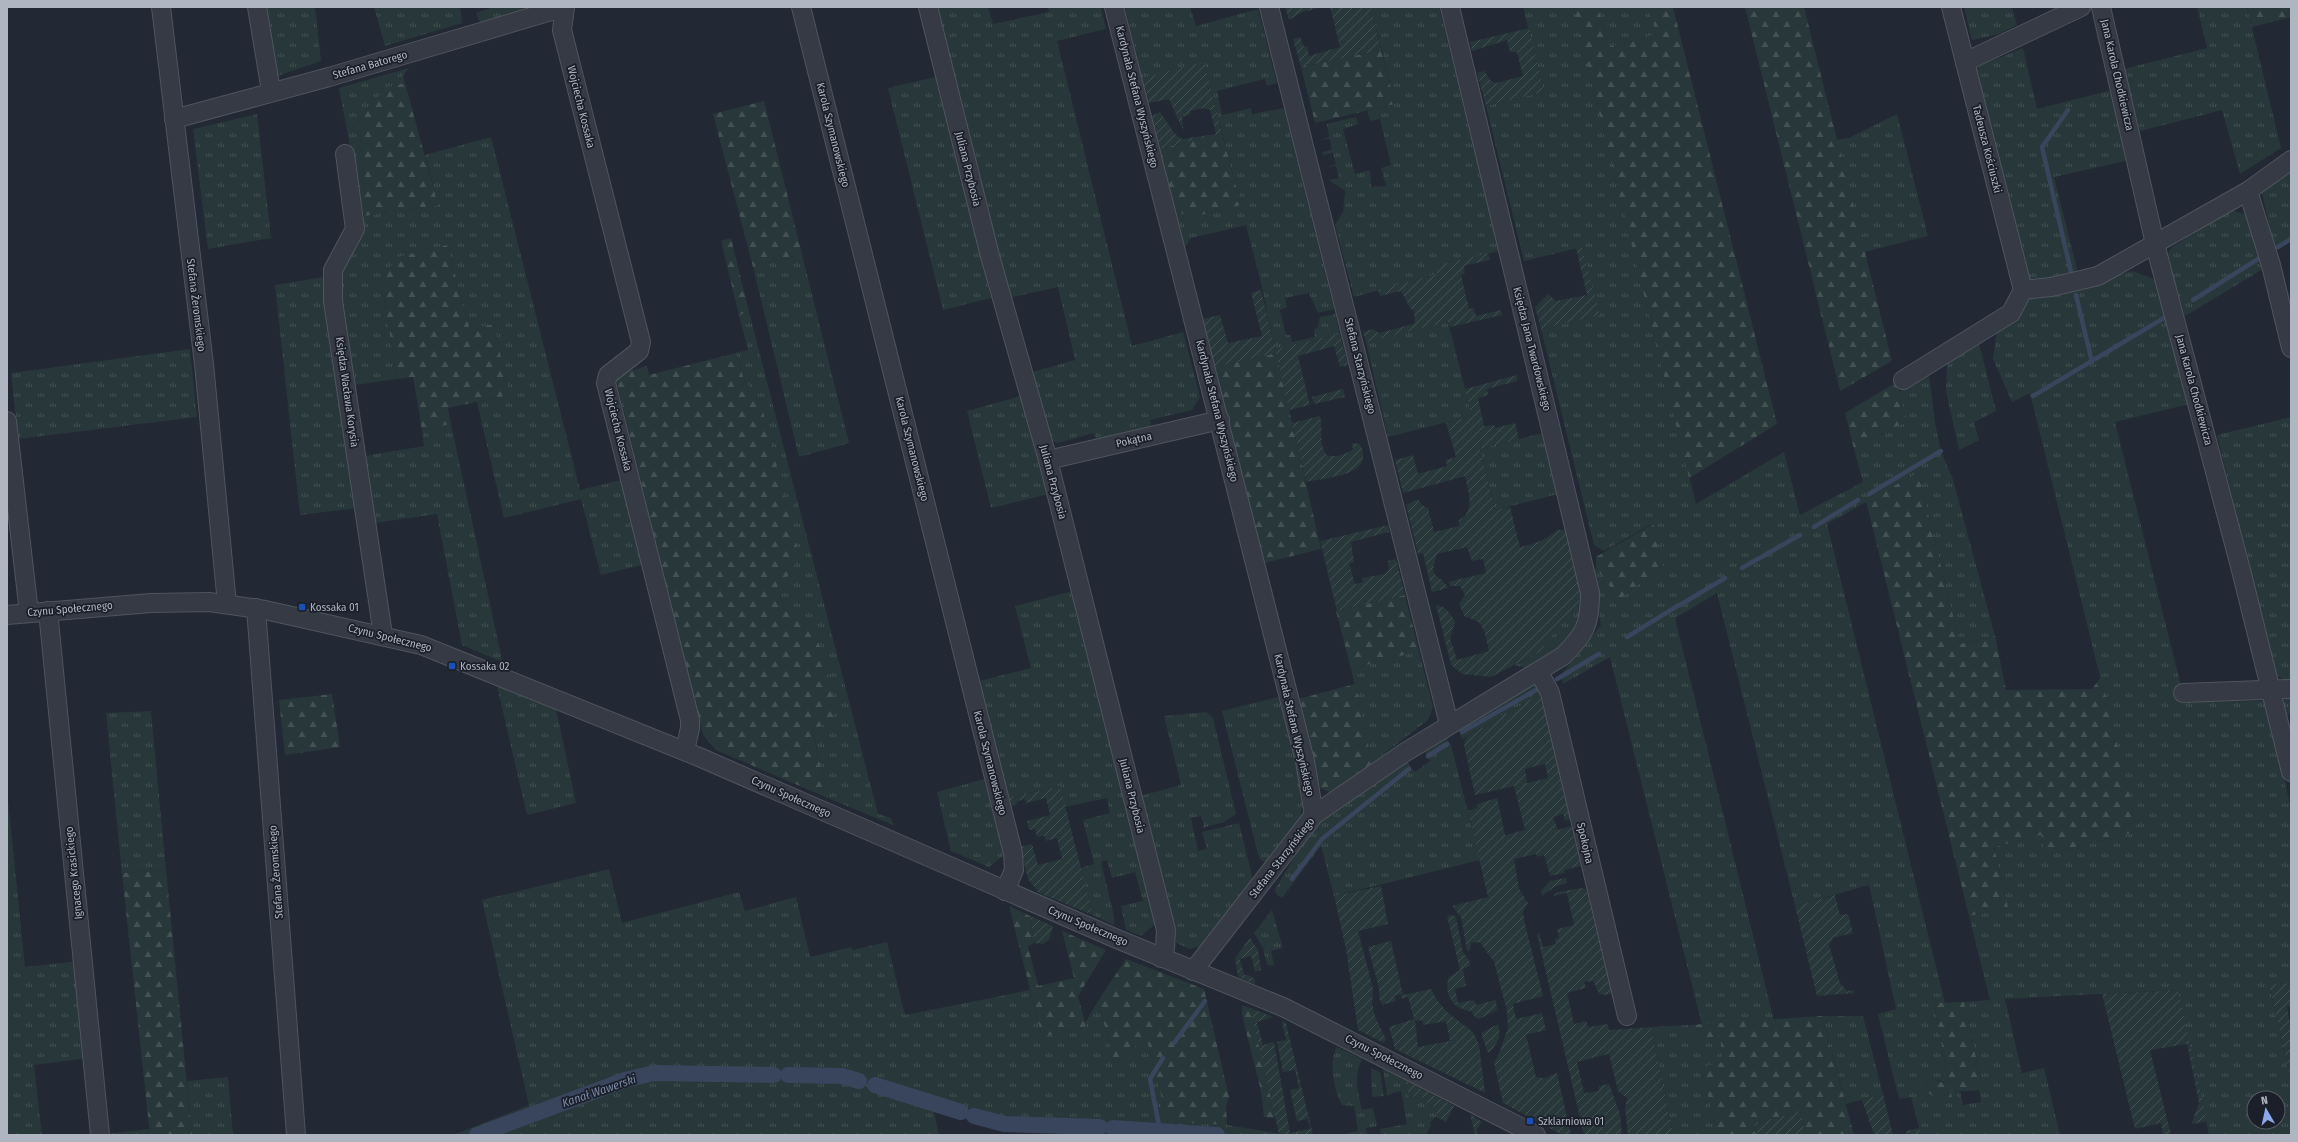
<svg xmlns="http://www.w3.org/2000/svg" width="2298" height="1142" viewBox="0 0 2298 1142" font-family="'Fira Sans Condensed',sans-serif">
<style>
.grass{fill:url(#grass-tufts);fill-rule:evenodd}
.forest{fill:url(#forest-firs)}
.garden{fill:url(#garden-furrows);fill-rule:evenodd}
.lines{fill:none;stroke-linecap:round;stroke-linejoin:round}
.stream{stroke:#39455c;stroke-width:4.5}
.canal{stroke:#39455c;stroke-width:16}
.minor-casing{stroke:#4f555f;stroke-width:20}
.minor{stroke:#353a45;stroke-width:18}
.transit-dot{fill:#1a4fb4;stroke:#1a1f29;stroke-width:1.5}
.labels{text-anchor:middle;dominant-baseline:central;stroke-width:3.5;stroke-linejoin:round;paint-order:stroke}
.street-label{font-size:11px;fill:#afb5c1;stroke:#1a1f29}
.poi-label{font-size:11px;fill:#afb5c1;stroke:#1a1f29;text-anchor:start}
.water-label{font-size:12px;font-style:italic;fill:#7b8aa7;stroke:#1a1f29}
</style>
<defs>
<pattern id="grass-tufts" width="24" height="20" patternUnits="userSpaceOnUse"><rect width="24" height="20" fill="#283739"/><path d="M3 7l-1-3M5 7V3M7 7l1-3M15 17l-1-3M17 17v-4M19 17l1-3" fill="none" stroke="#455254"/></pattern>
<pattern id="forest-firs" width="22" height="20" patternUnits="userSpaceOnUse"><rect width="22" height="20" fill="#283739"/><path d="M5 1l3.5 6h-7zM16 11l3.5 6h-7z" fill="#455254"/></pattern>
<pattern id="garden-furrows" width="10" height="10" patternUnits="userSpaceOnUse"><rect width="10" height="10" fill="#283739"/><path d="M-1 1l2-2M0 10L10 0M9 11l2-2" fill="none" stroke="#455254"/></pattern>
</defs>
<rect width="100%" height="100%" fill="#222834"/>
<g class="grass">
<path d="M263 7H315L321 61 274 77Z"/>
<path d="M374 7H460L462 23 385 46Z"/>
<path d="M494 7H539L486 24 479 21 476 13Z"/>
<path d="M933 7H988L993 24 1049 12 1048 7H1101L1106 29 1057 41 1132 346 1183 332 1200 397 1192 410 1150 420 1152 428 1096 441 1094 433 1058 443 1049 439 1032 372 1075 360 1058 287 1008 298Z"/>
<path d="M1125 7H1190L1196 26 1258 9 1277 83 1267 86 1265 79 1217 91 1222 115 1251 108 1252 114 1284 108 1334 309 1318 313 1309 293 1285 298 1287 307 1280 310 1286 335H1290L1292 342 1315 337 1314 330 1318 327 1320 317 1335 314 1340 334 1275 350 1261 283 1246 225 1191 238 1184 249 1175 209 1189 218 1241 205 1204 63 1142 78Z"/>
<path d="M1371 7H1439L1499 251 1435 266 1437 274 1354 297 1335 225 1343 212 1345 191 1329 180 1339 178 1336 166 1326 167 1336 164 1333 153 1323 155 1322 152 1332 150 1330 139 1319 140 1329 137 1327 124 1356 117 1358 124 1343 129 1355 174 1370 170 1371 187 1386 186 1381 168 1391 165 1380 119 1370 121 1367 111 1395 104Z"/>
<path d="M1523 7H1573L1696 504 1784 452 1800 515 1863 482 1854 449 1907 421 1899 392 1929 376C1934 410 1935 445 1952 476L1995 636 1960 644 1918 473 1827 524 1945 1003 1934 1004 1949 1084 1937 1080 1951 1092H1960L1963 1105 1981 1102 1979 1089H1983L1964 1002 1990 1000 1969 916 2008 907 1994 847 2041 835 2046 855 2138 831 2030 393 2012 402 1993 359 1997 330 2035 293 2133 271 2159 281 2190 404 2115 422 2185 702 2265 701 2291 808V983L2269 985 2291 1082V1135H2209L2177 990 2005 999 2022 1073 2044 1068 2060 1135H1921L1911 1097 1899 1099 1878 1014 1896 1009 1869 885 1795 906 1717 593 1675 618 1774 1021 1702 1025 1610 657 1563 684 1561 675 1601 625 1590 580 1596 568 1620 599 1629 590 1664 569 1652 524 1604 551 1594 545 1541 329 1599 315 1582 247 1524 261 1486 106 1544 92ZM2254 1098H2278V1122H2254Z"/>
<path d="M1598 7H1649L1656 34 1608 47Z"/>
<path d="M1964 7H2012L2017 25 1999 34 1972 40Z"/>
<path d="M2197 7H2247L2281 148 2240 174 2222 110 2140 131 2124 69 2207 48Z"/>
<path d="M2023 48 2037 109 2112 90 2130 160 2054 177 2077 269 2065 280 2032 281 2025 272 1975 74 1979 66Z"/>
<path d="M409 68 403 76 405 83 387 87 359 119 363 174 358 188 339 88Z"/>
<path d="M935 77 991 298 943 310 888 88Z"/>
<path d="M257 114 271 238 208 249 193 129Z"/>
<path d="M1897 114 1928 236 1864 252 1836 140 1849 138Z"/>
<path d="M491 137 580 490 621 480 642 565 601 575 581 499 504 518 477 402 509 395 494 324 470 330 447 245 381 279 397 379 354 385 339 285 340 276 364 216 438 205 425 155Z"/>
<path d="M2291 170V241L2275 250 2261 189Z"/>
<path d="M2231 210 2247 215 2263 269 2185 316 2167 255 2172 247Z"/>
<path d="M802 254 849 443 799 457 753 267Z"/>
<path d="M324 277 357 508 300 515 275 285Z"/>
<path d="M749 312 878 814 891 818 893 825 828 798 812 728 827 724 799 613 784 610 777 582 752 388 745 383 736 353 748 350 739 315Z"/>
<path d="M1448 322 1472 416 1388 437 1366 342Z"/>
<path d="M1979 343 1996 411 1974 422 1979 440 1959 450 1946 391 1947 364Z"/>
<path d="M190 349 197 417 18 439 11 373Z"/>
<path d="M1024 395 1049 494 991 508 967 411Z"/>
<path d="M2291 417V681H2285L2276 675 2217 435Z"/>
<path d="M451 424 502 660V662L462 645 437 514 374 523 364 456 424 446 422 430Z"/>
<path d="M1543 433 1558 494 1495 510 1480 449Z"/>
<path d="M1581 590 1584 591 1578 623 1558 654 1530 669 1515 665 1539 652Z"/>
<path d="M1073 591 1155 924 1141 936 1126 930 1121 906 1143 901 1135 872 1112 878 1107 860 1101 862 1114 916V925L1093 915 1080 868 1094 864 1083 820 1110 813 1107 798 1065 807 1059 786 1008 798 979 681 1031 668 1015 606Z"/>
<path d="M1419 651 1433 707 1428 720 1372 763 1351 669Z"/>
<path d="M1534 683 1540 694 1462 739 1457 725Z"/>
<path d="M497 686 556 709 576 803 527 815Z"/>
<path d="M2287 695H2291V710L2286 719 2283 705Z"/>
<path d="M1278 697C1289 720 1310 796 1299 819 1291 835 1278 851 1266 863L1259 858 1222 711Z"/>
<path d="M151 711 166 870 122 873 106 713Z"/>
<path d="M1206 712 1213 718 1236 814 1224 822 1202 828 1204 825 1201 816 1191 818 1198 851 1207 849 1202 832 1239 823 1253 880 1218 929 1206 938V945L1190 949 1176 943 1140 796 1181 785 1164 716Z"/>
<path d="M1446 737 1451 745 1480 860 1334 896 1321 846 1282 898 1276 894 1275 889 1296 855 1321 821 1405 759 1415 772 1430 761 1423 749Z"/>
<path d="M984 779 1004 855 989 867 951 851 937 792Z"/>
<path d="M7 790 25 967 80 961 88 1058 34 1065 42 1135H7Z"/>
<path d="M609 869 622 923 739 892 745 911 796 897 810 957 851 947 853 950 887 942 905 1015 1030 990 1042 1037 1086 1026 1085 1023 1098 1001 1115 1064 1146 1036 1168 1122 1227 1125 1287 1135H1066L1064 1131 998 1130 933 1108 939 1135H453L529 1105 482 900Z"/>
<path d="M1272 910 1283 948 1271 951 1274 966 1267 965 1263 948 1254 933Z"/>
<path d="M1822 1016H1863L1883 1094 1846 1104Z"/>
<path d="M1690 1025 1695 1042 1720 1035 1723 1062 1701 1068 1718 1134 1715 1135H1673L1651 1027Z"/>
<path d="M1337 1047 1362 1059C1353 1077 1358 1091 1362 1110L1373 1108 1377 1126 1366 1128 1367 1135H1340L1358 1131 1354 1106 1342 1105C1334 1091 1328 1061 1337 1047Z"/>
<path d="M1371 1068 1380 1072 1384 1096 1372 1097Z"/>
<path d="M1383 1069 1405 1080 1409 1098 1420 1095 1428 1104 1437 1108 1436 1117 1430 1122 1431 1125 1426 1135H1381L1380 1129 1407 1124 1401 1091 1387 1095Z"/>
<path d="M228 1077 233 1135H192L187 1081Z"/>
<path d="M149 1129 150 1135H105V1134Z"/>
</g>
<g class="forest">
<path d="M1573 7H1598L1608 47 1656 34 1649 7H1673L1777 424 1689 478Z"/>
<path d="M1745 7H1804L1892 361 1840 391Z"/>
<path d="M2247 7H2291V17L2252 27Z"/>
<path d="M1381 50 1395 104 1315 123 1301 67Z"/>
<path d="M405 83 438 205 364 216 358 188 363 173 359 119 387 87Z"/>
<path d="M764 101 802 254 753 267 713 114Z"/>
<path d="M1222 133 1241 205 1189 218 1175 209 1160 149Z"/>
<path d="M731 238 749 312 739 315 721 241Z"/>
<path d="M447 245 470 330 494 324 509 395 448 408 451 424 422 430 413 377 397 379 381 279 398 257Z"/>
<path d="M736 353 745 383 752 388 760 400 798 551C795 569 794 574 777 582L784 610C788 611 796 611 799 613 821 627 831 688 836 712L827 724 812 729 828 798 716 750 703 735 615 375 647 366 649 375Z"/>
<path d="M1276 353 1321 549 1264 563 1215 367Z"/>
<path d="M1897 382 1907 421 1854 449 1845 413Z"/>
<path d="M1918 473 1960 644 1995 636 2006 690 2092 689 2101 677 2138 831 2046 855 2041 835 1994 847 2008 907 1969 916 1866 501Z"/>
<path d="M1653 524 1664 569 1629 590 1620 600 1596 568V557Z"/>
<path d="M1405 595 1419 651 1351 669 1336 611Z"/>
<path d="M1355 684 1372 763 1332 793 1320 788 1298 699Z"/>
<path d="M332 694 340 747 285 755 279 700Z"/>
<path d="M166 870 192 1135H150L122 873Z"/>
<path d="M1009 906 1030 916 1034 943 1028 946 1038 986 1074 978 1062 931 1106 950 1078 996 1086 1026 1042 1037Z"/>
<path d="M1126 959 1204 989 1229 1097 1226 1106 1227 1125 1168 1122 1146 1036 1115 1064 1098 1001Z"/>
<path d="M1964 1002 1983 1090 1951 1092 1952 1099C1938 1100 1929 1096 1921 1085V1081L1927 1079 1949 1084 1934 1003Z"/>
<path d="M1242 1005 1250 1008 1276 1118 1264 1117 1261 1091 1242 1015Z"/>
<path d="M1822 1016 1854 1135H1806L1800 1112 1754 1123 1757 1135H1718L1701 1068 1723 1062 1720 1036 1694 1042 1690 1025Z"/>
</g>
<g class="garden">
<path d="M1285 7H1324L1302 12 1289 20Z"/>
<path d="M1330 7H1371L1381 50 1301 67 1293 39 1300 37 1304 47 1307 46 1309 56 1340 47Z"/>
<path d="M1529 28 1544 92 1486 106 1477 73 1484 71 1491 81 1496 83 1523 76 1517 52H1510L1507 40 1472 51 1470 42Z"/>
<path d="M1204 62 1222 133 1160 149 1152 116 1160 112 1175 134 1182 139 1216 134 1210 110 1203 108 1190 111V114L1182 117 1183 130 1169 99 1149 103 1142 78Z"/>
<path d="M1582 247 1600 315 1541 329 1535 307 1548 294 1556 301 1587 295 1576 248Z"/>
<path d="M1488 253 1490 260 1464 266 1465 273 1461 275 1469 309 1474 308 1476 316 1501 310 1502 315 1450 327 1448 322 1366 342 1363 332 1373 329 1379 333 1413 324 1415 322 1414 311 1410 308 1401 291 1380 296 1378 290 1437 274 1435 266Z"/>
<path d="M1261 290 1275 349 1340 334 1348 365 1340 367 1334 346 1298 356 1310 405 1289 410 1276 353 1215 367 1202 319 1220 315 1228 343 1262 336 1251 293Z"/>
<path d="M1517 375V381L1487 389 1488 395 1478 398 1484 426 1494 425 1495 428 1515 423 1519 439 1480 449 1495 510 1510 507 1520 547C1534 544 1547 540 1557 530H1566L1581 590 1579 602 1539 652 1491 677 1462 674 1451 665 1436 605C1446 607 1450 612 1455 622L1450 638 1457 660 1489 651C1485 634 1485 620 1465 617L1459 604 1465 595 1460 586H1451L1448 582 1486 573 1483 559 1472 561 1467 547 1437 554C1428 582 1438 570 1448 588L1432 592 1423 553 1418 554 1406 505 1418 499 1422 505 1428 508 1434 532 1459 526V520C1476 511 1468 492 1465 476L1403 493 1395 460 1413 455 1418 474 1447 466 1446 460 1456 457 1446 423 1472 416 1465 389Z"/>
<path d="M1343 389 1345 397 1314 404 1312 397Z"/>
<path d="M1320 416C1324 430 1317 443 1327 455 1336 458 1347 454 1353 449L1352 443 1360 444C1376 476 1328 477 1306 482L1292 423Z"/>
<path d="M1388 525 1389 532 1351 542 1354 562 1349 564 1355 584 1363 582 1362 578 1385 574 1389 570 1388 561 1396 559 1405 595 1337 611 1320 541Z"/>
<path d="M1540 694 1570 819 1565 821 1563 814 1553 817 1558 830 1571 826 1581 866 1564 870 1565 873 1550 876 1544 855 1537 857 1536 854 1514 859 1519 889 1528 903 1523 912 1525 924 1543 996 1513 1004 1516 1019 1542 1013 1546 1030 1526 1035 1536 1077 1544 1078 1557 1073 1571 1135H1562L1503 1103 1494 1063 1500 1051 1508 1028 1507 1011 1494 962 1480 942 1471 943 1470 950 1467 951 1461 917 1452 906 1488 897 1468 811 1477 808V804L1497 798 1505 835 1525 830 1514 786 1475 795 1464 745 1466 737ZM1545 764 1548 778 1527 783 1525 769Z"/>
<path d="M1060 786 1093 915 1039 893 1028 879 1020 847 1032 844 1038 865 1062 859 1057 838 1046 841 1044 836 1037 837 1035 829 1029 830 1027 821 1050 815 1046 798 1026 803 1025 799 1018 801 1015 805 1010 806 1008 798Z"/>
<path d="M1566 878 1567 883 1554 887 1542 896 1541 891 1550 881Z"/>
<path d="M1381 886 1388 924 1358 931 1373 988 1372 1004 1376 1019 1386 1039 1384 1043 1358 1030 1346 949 1334 896Z"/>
<path d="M1581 888 1586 889 1612 994 1603 995 1599 993 1593 981 1584 982 1586 988 1567 993 1574 1024 1586 1021 1588 1027 1608 1024 1609 1030 1651 1027 1673 1135H1628L1625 1109 1627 1098 1618 1091 1609 1054 1577 1062 1584 1093 1599 1091V1086L1609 1084 1620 1114 1622 1135H1584L1537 934 1539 933 1543 947 1556 944 1555 939 1559 938 1557 929 1574 925 1567 893 1553 896 1558 892Z"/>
<path d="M1835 895 1840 915 1848 914 1853 933 1833 938 1829 945 1840 983 1847 991 1853 990 1854 993 1817 996 1795 906Z"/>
<path d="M1452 915 1456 917 1463 952 1470 962V966L1463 969 1466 986 1455 989 1458 1003 1474 1000 1476 1005 1496 1000 1497 1010 1479 1019 1475 1017 1471 1011C1453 1010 1443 994 1449 977L1460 970 1447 916Z"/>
<path d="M1030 916 1053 926 1049 940 1043 944 1034 943Z"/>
<path d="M1250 938 1258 950 1261 970 1255 972 1251 956 1240 959 1244 975H1248L1255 979V984L1238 977 1235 958Z"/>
<path d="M1391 941 1403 995 1431 989 1437 1000 1447 1012 1473 1032 1479 1045 1485 1093 1395 1049 1389 1027 1414 1019 1408 997 1402 999 1401 994 1394 996 1396 1001 1382 1005 1379 998V988L1368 947ZM1422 1020 1423 1025 1446 1021 1450 1041 1418 1047 1415 1021Z"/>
<path d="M2291 983V1006L2287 1007 2291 1029V1046L2289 1048 2291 1051V1082L2269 984Z"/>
<path d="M2178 990 2207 1121 2193 1124 2192 1122 2199 1103 2187 1044 2150 1050 2171 1135H2163L2161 1123 2135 1129 2102 994Z"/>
<path d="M1250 1008 1273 1017 1257 1022 1263 1045 1274 1042 1290 1133 1310 1129 1308 1119 1297 1121 1290 1090 1299 1088 1295 1070 1283 1072 1277 1042 1286 1040 1282 1021 1286 1023 1313 1135 1279 1134Z"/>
<path d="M1498 1024C1502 1036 1497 1045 1488 1053L1481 1033Z"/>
<path d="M1405 1080 1454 1106 1446 1122 1436 1117 1437 1108 1428 1104 1420 1095 1409 1098Z"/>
<path d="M1883 1094 1893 1135H1874L1862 1100Z"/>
<path d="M1800 1112 1806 1135H1757L1754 1123Z"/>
<path d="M1470 1114 1482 1122 1477 1129V1135H1475Z"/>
<path d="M1919 1128 1921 1135H1907L1906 1131Z"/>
</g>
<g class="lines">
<g class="stream">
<path d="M2068 110 2042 147 2071 272"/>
<path d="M2278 247 2291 239"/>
<path d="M2076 295 2092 362"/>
<path d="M2193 300 2258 259"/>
<path d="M2033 396 2164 318"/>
<path d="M1869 494 1941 451"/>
<path d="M1814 527 1858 500"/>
<path d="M1742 568 1800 535"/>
<path d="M1680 605 1725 578"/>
<path d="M1627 637 1679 605"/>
<path d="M1557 679 1599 654"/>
<path d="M1462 732 1538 689"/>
<path d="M1428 756 1447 744"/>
<path d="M1292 879 1322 839 1409 769"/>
<path d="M1174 1043 1205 1001"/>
<path d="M1160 1131 1150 1079 1163 1058"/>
</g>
<g class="canal">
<path d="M788 1075 842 1076 859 1081"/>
<path d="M875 1085 961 1112"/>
<path d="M974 1116 1004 1124 1100 1127"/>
<path d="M1113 1128 1217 1135"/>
<path d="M477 1135 625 1080 654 1073 774 1075"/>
</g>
<defs>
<g id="minor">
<path d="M161 7 204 364 227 604"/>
<path d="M257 7 271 91"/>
<path d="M565 7 562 30 641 342 639 351 608 375 606 383 690 720V728L685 751"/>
<path d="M801 7 1013 853 1014 870 1005 891"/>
<path d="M928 7 990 256 1048 460 1166 930 1165 948 1161 958"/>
<path d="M1114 7 1305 761 1314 815"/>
<path d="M1269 7 1449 724"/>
<path d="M1951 7 2023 290"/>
<path d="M2101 7 2155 244 2242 574 2291 772"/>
<path d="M1965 62 2081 7"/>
<path d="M174 119 329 77 565 7"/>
<path d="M345 154 355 229 333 270V301L383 635"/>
<path d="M2248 191 2271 265 2291 348"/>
<path d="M1903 380 2011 313 2023 290 2051 287 2098 276 2248 191 2291 160"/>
<path d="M7 421 29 613"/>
<path d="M1048 460 1220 420"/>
<path d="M256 608 296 1135"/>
<path d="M48 611 100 1135"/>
<path d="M7 615 151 603 209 602 265 610 421 645 699 757 1117 939 1283 1007 1536 1135"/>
<path d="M1539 672 1550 693 1627 1016"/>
<path d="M2183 693 2291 689"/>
<path d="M1193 971 1314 815 1404 753 1563 656C1585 634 1590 625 1590 593L1450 7"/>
</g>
</defs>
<use href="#minor" class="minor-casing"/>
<use href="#minor" class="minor"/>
</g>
<g class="transit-dot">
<rect x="298" y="603" width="8" height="8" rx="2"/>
<rect x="448" y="662" width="8" height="8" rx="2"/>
<rect x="1526" y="1117" width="8" height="8" rx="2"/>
</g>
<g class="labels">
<g class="street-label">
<text transform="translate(370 65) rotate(-16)">Stefana Batorego</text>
<text transform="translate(2117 75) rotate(77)">Jana Karola Chodkiewicza</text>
<text transform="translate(1137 97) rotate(76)">Kardynała Stefana Wyszyńskiego</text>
<text transform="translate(581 107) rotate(76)">Wojciecha Kossaka</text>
<text transform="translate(833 135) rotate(76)">Karola Szymanowskiego</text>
<text transform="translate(1987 149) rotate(76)">Tadeusza Kościuszki</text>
<text transform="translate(968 169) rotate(76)">Juliana Przybosia</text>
<text transform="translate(196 305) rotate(83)">Stefana Żeromskiego</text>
<text transform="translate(1532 349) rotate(76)">Księdza Jana Twardowskiego</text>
<text transform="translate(1360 366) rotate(76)">Stefana Starzyńskiego</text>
<text transform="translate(2194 390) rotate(75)">Jana Karola Chodkiewicza</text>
<text transform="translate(347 392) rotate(82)">Księdza Wacława Korysia</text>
<text transform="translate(1217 411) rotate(76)">Kardynała Stefana Wyszyńskiego</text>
<text transform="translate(618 430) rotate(76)">Wojciecha Kossaka</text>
<text transform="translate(1134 440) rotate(-13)">Pokątna</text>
<text transform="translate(912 449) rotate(76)">Karola Szymanowskiego</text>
<text transform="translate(1053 482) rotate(75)">Juliana Przybosia</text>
<text transform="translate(70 609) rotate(-5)">Czynu Społecznego</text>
<text transform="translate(390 638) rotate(14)">Czynu Społecznego</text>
<text transform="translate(1294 725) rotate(77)">Kardynała Stefana Wyszyńskiego</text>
<text transform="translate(990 763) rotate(76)">Karola Szymanowskiego</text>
<text transform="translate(1132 796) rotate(76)">Juliana Przybosia</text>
<text transform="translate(791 797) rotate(24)">Czynu Społecznego</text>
<text transform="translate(1585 843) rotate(77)">Spokojna</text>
<text transform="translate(1282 858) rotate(-52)">Stefana Starzyńskiego</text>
<text transform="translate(276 872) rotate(-94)">Stefana Żeromskiego</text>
<text transform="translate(74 873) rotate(-96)">Ignacego Krasickiego</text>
<text transform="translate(1088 926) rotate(23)">Czynu Społecznego</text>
<text transform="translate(1384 1057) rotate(27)">Czynu Społecznego</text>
</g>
<g class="poi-label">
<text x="310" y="607">Kossaka 01</text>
<text x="460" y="666">Kossaka 02</text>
<text x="1538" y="1121">Szklarniowa 01</text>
</g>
<g class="water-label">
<text transform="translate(599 1091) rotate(-19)">Kanał Wawerski</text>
</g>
</g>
<rect width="2298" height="1142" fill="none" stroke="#afb5c1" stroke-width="16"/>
<g transform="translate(2266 1110) rotate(351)"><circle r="19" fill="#1a1f29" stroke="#565b66"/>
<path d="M0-3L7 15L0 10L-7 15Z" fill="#8ba8ea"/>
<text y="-6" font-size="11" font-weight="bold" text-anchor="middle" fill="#afb5c1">N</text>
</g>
</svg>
